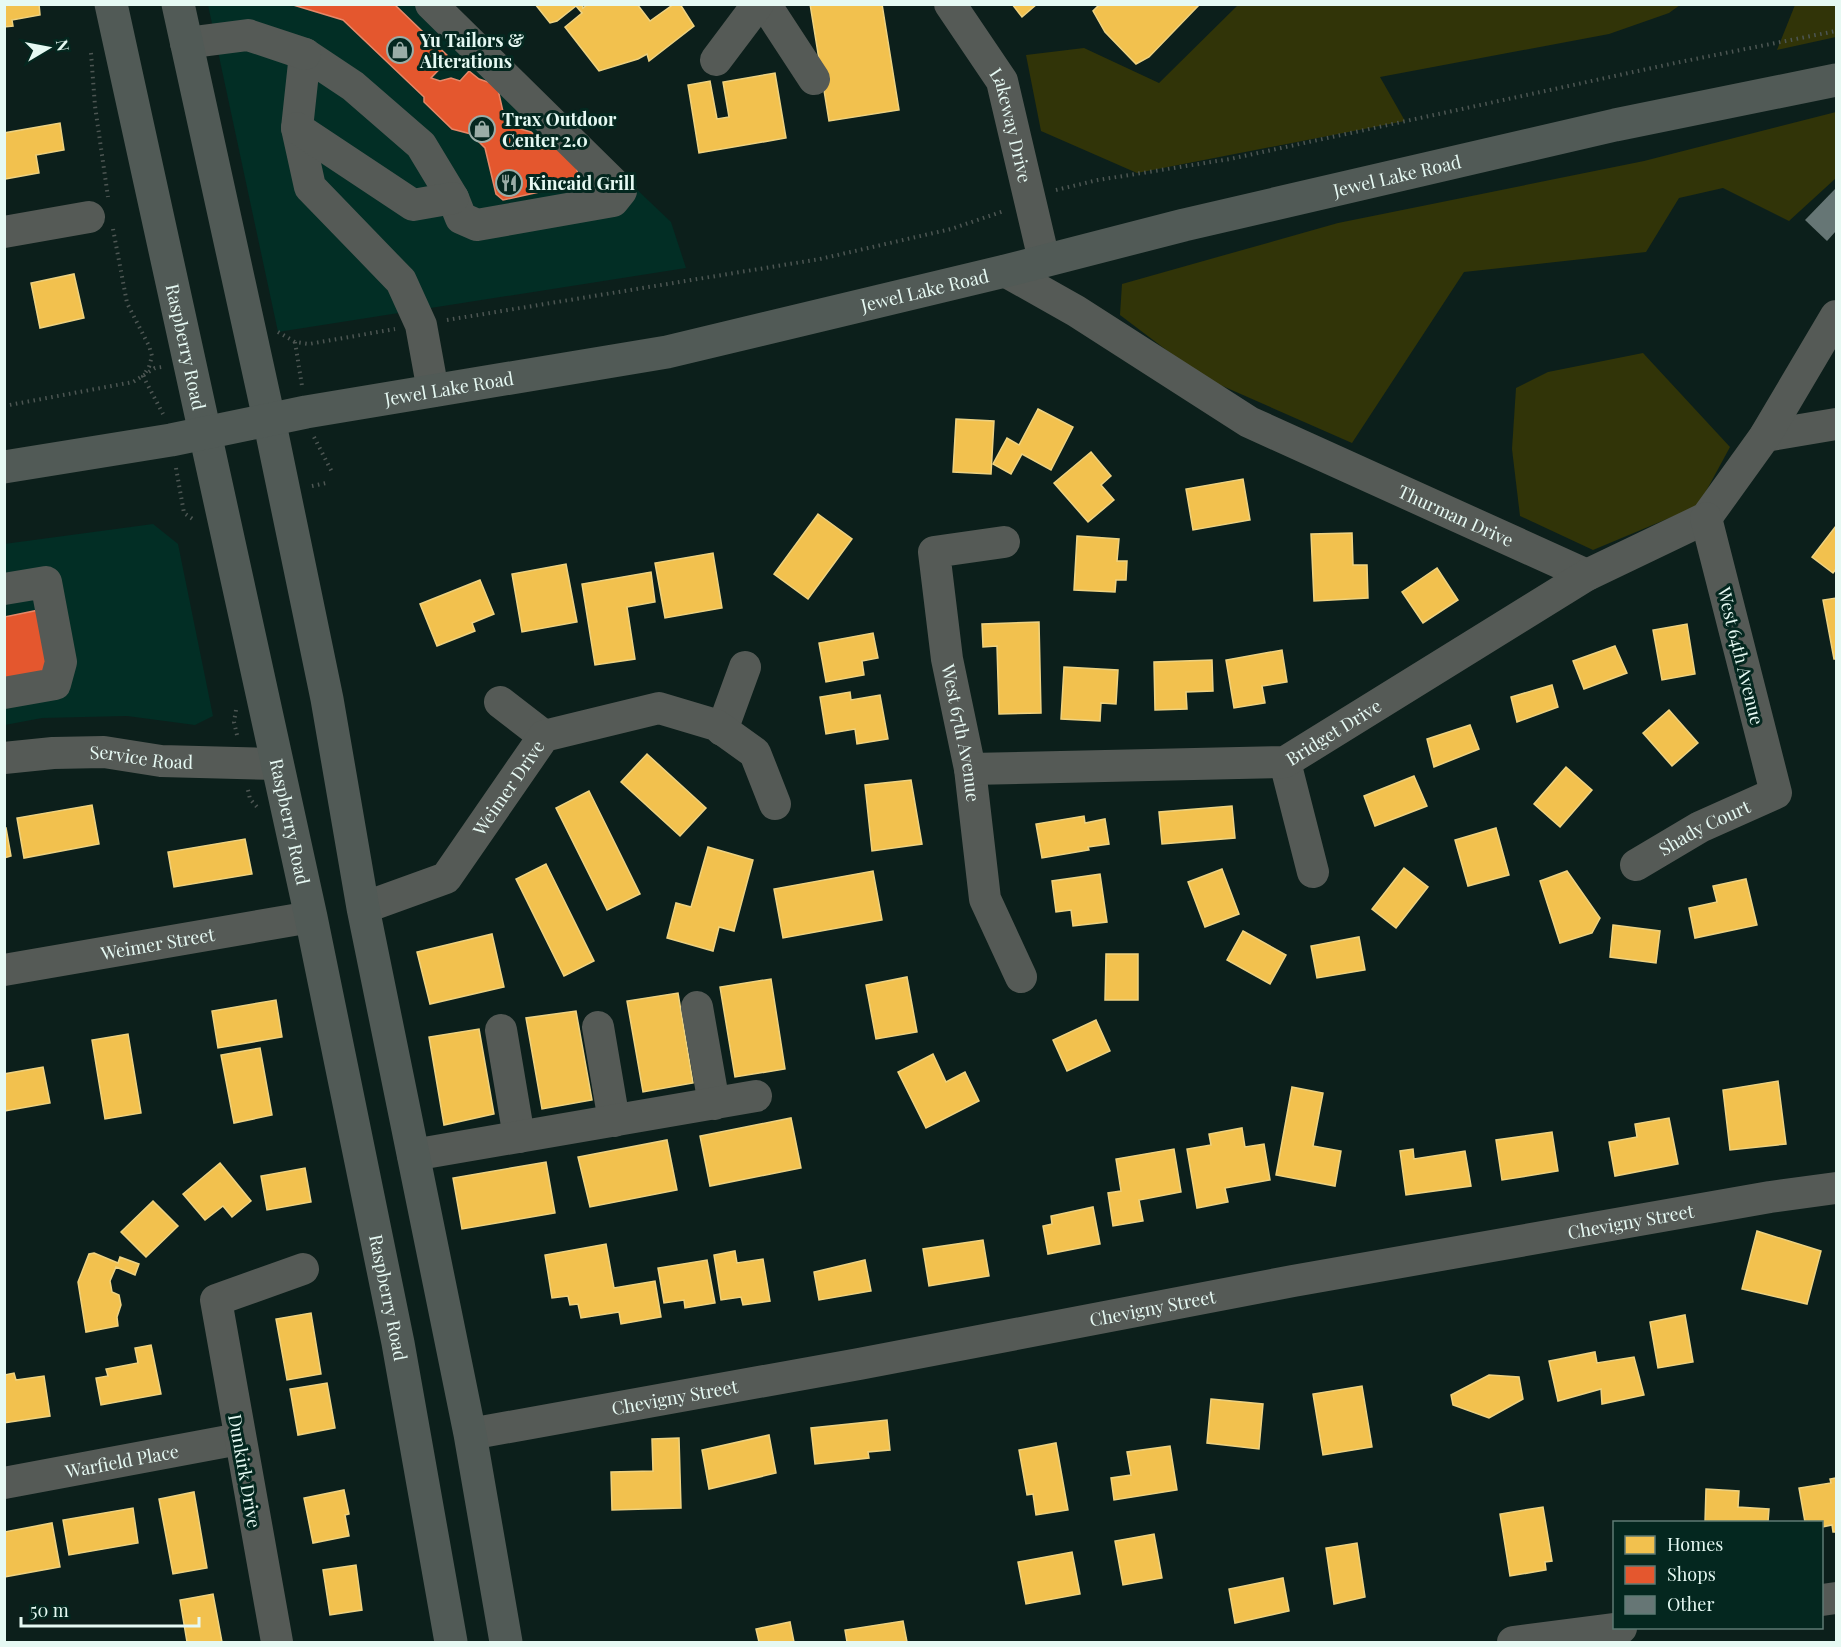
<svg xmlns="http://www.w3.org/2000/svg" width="1841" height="1647" viewBox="0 0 1841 1647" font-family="'Playfair Display',serif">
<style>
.built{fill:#022e25}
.green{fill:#313408}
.homes{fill:#f2c14e;stroke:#eed280;stroke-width:1.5}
.shops{fill:#e4572e;stroke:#e58869;stroke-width:1.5}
.building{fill:#667675}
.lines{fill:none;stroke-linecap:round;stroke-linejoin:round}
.path{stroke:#4d5653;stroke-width:4;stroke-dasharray:1.5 4.5;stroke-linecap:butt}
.minor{stroke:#555a56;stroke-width:32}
.major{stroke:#515a56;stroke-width:33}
.labels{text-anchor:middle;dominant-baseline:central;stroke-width:6;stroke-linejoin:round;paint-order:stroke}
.poi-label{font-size:18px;font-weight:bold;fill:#e6f9f3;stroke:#04271f;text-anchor:start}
.street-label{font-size:18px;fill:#e6f9f3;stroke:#04271f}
</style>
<rect width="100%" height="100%" fill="#0c1f1b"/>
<g class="built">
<path d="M208 5H443L671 222 686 268 278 332Z"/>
<path d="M153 524 178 544 213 716 195 725 127 716 42 718 5 725 4 544Z"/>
</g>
<g class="green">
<path d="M1238 5V4L1680 5 1669 13 1609 34 1380 77 1405 121 1137 173 1041 131 1026 55 1084 48 1159 83Z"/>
<path d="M1795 5H1836V37L1777 50Z"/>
<path d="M1836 112V178L1789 221 1723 188 1679 198 1646 252 1464 272 1352 443 1202 377 1120 315 1122 284 1338 223 1644 161Z"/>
<path d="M1643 353 1730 447 1698 506 1593 550 1520 516 1512 449 1516 388 1548 372Z"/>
</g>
<g class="homes">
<path d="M4 4H39L40 15 12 20 13 26 4 27Z"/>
<path d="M535 4H582L583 8 588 4H637L650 21 674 4H680L694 26 649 61 647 54 638 59 599 71 565 27 582 13 576 6 557 21 550 23Z"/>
<path d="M810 4H882L899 110 829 121Z"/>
<path d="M1012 4H1037L1022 17Z"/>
<path d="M1100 4H1200L1149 57 1136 64 1105 32 1093 11Z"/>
<path d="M775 73 786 138 699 153 688 85 710 81 717 119 729 117 723 82Z"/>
<path d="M60 123 64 150 36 155 39 173 5 179 4 133Z"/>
<path d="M74 274 84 318 40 328 31 283Z"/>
<path d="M1038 409 1073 427 1051 470 1022 454 1011 474 993 464 1007 438 1019 445Z"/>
<path d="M956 419 994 421 991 474 953 472Z"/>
<path d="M1091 452 1111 476 1101 485 1114 500 1088 522 1054 483Z"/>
<path d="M1243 479 1250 520 1193 530 1186 489Z"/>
<path d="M818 514 852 539 808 599 774 574Z"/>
<path d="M1836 526V569L1833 573 1812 557Z"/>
<path d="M1352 533 1353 565H1367L1368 598 1314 601 1311 534Z"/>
<path d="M1077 536 1119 539 1117 561H1127L1126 580H1116L1115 592 1074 590Z"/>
<path d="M713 553 722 608 665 618 655 563Z"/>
<path d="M566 564 577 622 522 632 512 574Z"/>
<path d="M1437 568 1458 600 1423 623 1402 592Z"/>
<path d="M651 572 655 602 627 607 635 659 595 665 582 584Z"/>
<path d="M480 580 494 614 472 623 475 631 437 646 420 604Z"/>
<path d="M1836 598V659H1834L1823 600Z"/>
<path d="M1039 622 1041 713 999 714 997 646 983 647 982 624Z"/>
<path d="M1687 624 1695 674 1662 680 1653 630Z"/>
<path d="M873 633 878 658 862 661 864 675 826 682 819 643Z"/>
<path d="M1615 646 1627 673 1584 689 1573 661Z"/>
<path d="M1282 650 1287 682 1262 686 1265 703 1234 708 1226 660Z"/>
<path d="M1212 660 1213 691 1186 692 1187 709 1155 710 1154 662Z"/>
<path d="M1064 667 1118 670 1116 704 1101 703 1100 721 1061 719Z"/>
<path d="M1552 685 1558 707 1517 722 1511 697Z"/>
<path d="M850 692 851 700 880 695 888 739 857 744 855 729 826 734 820 697Z"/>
<path d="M1669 710 1698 743 1672 766 1643 733Z"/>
<path d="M1470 725 1479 749 1434 767 1427 739Z"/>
<path d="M647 754 706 808 680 836 621 782Z"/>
<path d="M1566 767 1592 790 1560 827 1534 804Z"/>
<path d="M1414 776 1427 806 1375 826 1364 796Z"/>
<path d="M911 780 922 844 872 851 865 785Z"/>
<path d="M589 791 640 894 607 910 556 808Z"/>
<path d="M92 805 99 844 24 858 17 818Z"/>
<path d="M1232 806 1235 838 1162 844 1159 812Z"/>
<path d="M1084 816 1085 823 1105 819 1109 844 1088 847 1089 850 1042 858 1036 824Z"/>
<path d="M6 828 11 856 4 858V829Z"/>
<path d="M1496 828 1509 875 1468 886 1455 840Z"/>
<path d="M245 839 252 874 174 887 168 852Z"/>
<path d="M708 847 753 860 734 931 719 927 713 951 667 938 676 903 691 907Z"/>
<path d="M546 864 594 961 564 976 516 879Z"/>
<path d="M1404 868 1428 887 1396 928 1372 909Z"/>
<path d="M1222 869 1239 914 1205 927 1188 882Z"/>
<path d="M873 871 882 920 783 938 774 889Z"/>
<path d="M1567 871 1600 918 1592 933 1560 943 1540 881Z"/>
<path d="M1100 874 1107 922 1073 926 1071 910 1056 912 1052 881Z"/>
<path d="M1746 879 1757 925 1695 938 1689 908 1717 902 1713 886Z"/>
<path d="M1613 925 1660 931 1656 963 1610 957Z"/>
<path d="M1243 931 1286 955 1270 984 1227 960Z"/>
<path d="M492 934 504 987 430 1004 417 952Z"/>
<path d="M1359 937 1365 970 1317 978 1311 946Z"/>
<path d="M1106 954H1138V1000H1105Z"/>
<path d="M907 977 917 1032 876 1039 866 985Z"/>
<path d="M771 979 785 1069 735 1077 720 987Z"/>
<path d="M678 993 693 1083 643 1092 627 1001Z"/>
<path d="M276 1000 282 1037 218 1048 212 1011Z"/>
<path d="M576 1011 592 1100 542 1109 526 1018Z"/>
<path d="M1096 1020 1110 1051 1067 1071 1053 1040Z"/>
<path d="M479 1029 494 1114 444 1125 429 1037Z"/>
<path d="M128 1034 141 1113 105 1119 92 1040Z"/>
<path d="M260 1048 272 1115 234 1123 221 1055Z"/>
<path d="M933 1054 946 1082 965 1072 979 1101 926 1128 898 1072Z"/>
<path d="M43 1067 50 1103 4 1111V1074Z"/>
<path d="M1778 1081 1786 1144 1730 1150 1723 1090Z"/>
<path d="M1292 1087 1323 1093 1313 1146 1341 1151 1335 1186 1276 1175Z"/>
<path d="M791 1118 801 1168 710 1186 700 1136Z"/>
<path d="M1669 1118 1678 1164 1615 1176 1609 1142 1637 1137 1635 1124Z"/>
<path d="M1242 1128 1245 1147 1264 1144 1270 1180 1225 1188 1228 1202 1197 1208 1187 1149 1211 1145 1209 1134Z"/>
<path d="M1552 1132 1558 1171 1502 1180 1496 1140Z"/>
<path d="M667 1140 677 1190 590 1207 578 1157Z"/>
<path d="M1174 1149 1181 1192 1139 1200 1143 1221 1113 1226 1108 1193 1121 1191 1116 1159Z"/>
<path d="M1413 1149 1414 1159 1465 1151 1471 1186 1406 1195 1400 1151Z"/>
<path d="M546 1162 555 1213 462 1229 453 1178Z"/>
<path d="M220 1163 251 1201 232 1217 223 1206 205 1220 183 1194Z"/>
<path d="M305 1168 311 1202 267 1210 261 1176Z"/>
<path d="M153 1201 178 1226 146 1257 121 1232Z"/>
<path d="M1093 1207 1100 1244 1048 1254 1043 1226 1052 1224 1051 1216Z"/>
<path d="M1757 1231 1821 1251 1807 1304 1742 1289Z"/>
<path d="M983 1240 989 1276 929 1286 923 1249Z"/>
<path d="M606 1244 614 1288 655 1281 661 1317 621 1324 619 1312 581 1318 578 1304 570 1305 568 1296 552 1298 545 1255Z"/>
<path d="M735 1251 737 1263 763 1259 770 1301 743 1305 741 1297 721 1300 714 1255Z"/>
<path d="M94 1253 118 1263 120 1257 139 1264 135 1275 116 1267 110 1281 112 1292 119 1295 121 1305 117 1317 118 1326 86 1332 78 1282 89 1254Z"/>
<path d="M707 1260 715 1303 685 1308 684 1300 664 1303 658 1268Z"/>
<path d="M865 1260 871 1291 819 1300 814 1272Z"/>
<path d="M311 1313 321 1374 287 1380 276 1319Z"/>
<path d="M1685 1315 1693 1362 1658 1368 1650 1322Z"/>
<path d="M151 1345 161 1394 101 1405 96 1378 108 1376 106 1369 138 1363 135 1348Z"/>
<path d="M1595 1352 1597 1363 1634 1357 1644 1395 1602 1404 1601 1389 1558 1401 1549 1361Z"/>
<path d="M14 1373 16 1380 44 1376 50 1416 4 1423V1375Z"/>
<path d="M1489 1375 1519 1377 1523 1399 1489 1418 1453 1405 1451 1395Z"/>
<path d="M327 1383 335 1428 298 1435 290 1389Z"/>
<path d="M1362 1386 1372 1447 1323 1455 1313 1394Z"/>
<path d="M1211 1399 1263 1404 1259 1449 1207 1443Z"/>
<path d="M887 1420 890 1450 868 1452 869 1458 815 1464 811 1428Z"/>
<path d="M769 1435 776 1473 709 1489 702 1450Z"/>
<path d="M679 1438 681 1508 612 1510 611 1472 653 1471 652 1439Z"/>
<path d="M1056 1443 1068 1510 1036 1515 1033 1494 1027 1495 1019 1450Z"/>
<path d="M1170 1446 1177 1490 1114 1500 1111 1478 1131 1475 1127 1452Z"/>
<path d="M1836 1478V1532H1833L1832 1525 1822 1527V1522H1805L1799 1488 1831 1483 1830 1479Z"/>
<path d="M1706 1489 1739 1491 1738 1507 1769 1509 1768 1522H1705Z"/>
<path d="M344 1490 349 1514 345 1515 349 1536 313 1543 304 1498Z"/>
<path d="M194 1492 207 1568 173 1574 159 1499Z"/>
<path d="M1543 1507 1552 1561 1545 1562 1546 1570 1510 1576 1500 1514Z"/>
<path d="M133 1508 138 1543 69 1555 63 1520Z"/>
<path d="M52 1523 60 1567 4 1577V1532Z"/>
<path d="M1154 1534 1162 1578 1123 1585 1115 1541Z"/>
<path d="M1357 1543 1365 1597 1334 1604 1326 1548Z"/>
<path d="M1072 1552 1080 1594 1026 1604 1018 1562Z"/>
<path d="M356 1565 362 1610 330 1615 323 1570Z"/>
<path d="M1283 1578 1289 1611 1235 1623 1229 1589Z"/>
<path d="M213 1594 222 1642H187L180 1600Z"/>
<path d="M903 1621 907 1642H847L845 1630Z"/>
<path d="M790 1622 794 1642H759L756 1629Z"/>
</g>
<g class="shops">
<path d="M290 4H394L450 58 431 78 440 81 451 78 460 81 469 71 479 79 497 85 506 125 531 132 542 142 555 146 576 166 580 183 503 200 496 194 485 148 471 134 452 129 424 102V97L343 20Z"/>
<path d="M39 610 51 674 4 683V617Z"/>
</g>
<path class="building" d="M1836 188V231L1827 241 1805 220Z"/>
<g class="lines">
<g class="path">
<path d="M91 53 95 106 108 197"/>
<path d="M1056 190 1098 180 1230 159 1675 63 1836 31"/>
<path d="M113 229 127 303 149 346 152 356 149 367 143 376 163 414"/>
<path d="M447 320 820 259 951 229 1004 211"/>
<path d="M278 332 295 342 309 344 395 329"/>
<path d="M295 342 302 386"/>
<path d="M4 406 133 382 155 368 162 367"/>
<path d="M314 437 333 474"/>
<path d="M176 468 184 513 194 520"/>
<path d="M312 486 326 483"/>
<path d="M236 710 234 722 237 735"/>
<path d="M248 790 250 799 257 807"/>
</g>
<g class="minor">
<path d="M431 4 621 191 613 201 477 225 461 218 453 198 421 145 353 86 305 54 297 128 310 187 401 281 421 325 433 391"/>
<path d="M765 4 814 79"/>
<path id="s1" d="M950 4 1002 81 1044 260"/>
<path d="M186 43 248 35 305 54"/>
<path d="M716 60 758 4"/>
<path d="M297 128 413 205 453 198"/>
<path d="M4 232 89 217"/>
<path id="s2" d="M1005 271 1076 311 1249 422 1587 575"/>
<path d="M1765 436 1836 424"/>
<path id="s3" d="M1004 542 934 552 947 659 970 769 985 899 1021 977"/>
<path d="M4 589 46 582 61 662 55 684 4 693"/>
<path d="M500 702 544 736"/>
<path d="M722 730 745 667"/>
<path id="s4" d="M4 758 53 753 104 752 161 761 277 764"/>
<path d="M1285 762 1313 872"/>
<path id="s5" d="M970 769 1285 762 1587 575 1706 518 1765 436 1836 316"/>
<path id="s6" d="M1636 865 1700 827 1776 793 1706 518"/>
<path id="s7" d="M363 908 446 878 544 736 659 708 716 725 755 753 775 804"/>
<path id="s8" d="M4 970 311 917"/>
<path d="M697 1007 714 1104"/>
<path d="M598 1027 614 1121"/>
<path d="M501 1030 519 1137"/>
<path d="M413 1155 756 1096"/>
<path id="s9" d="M470 1434 859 1364 1293 1281 1770 1197 1836 1188"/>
<path id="s10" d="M4 1483 239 1439"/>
<path d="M1822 1600 1836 1598"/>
<path d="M277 1642 216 1300 303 1269"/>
<path d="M1513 1642 1621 1628"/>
</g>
<g class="major">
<path id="s11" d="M111 4 311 917 398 1343 451 1642"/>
<path d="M178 4 269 419 327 699 363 908 470 1434 506 1642"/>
<path id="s12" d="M4 467 171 440 306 412 667 352 1005 271 1184 225 1615 125 1836 80"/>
</g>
</g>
<defs>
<symbol id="shop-ring" viewBox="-11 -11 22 22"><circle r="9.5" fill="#04271f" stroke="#9aada7" stroke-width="1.5"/><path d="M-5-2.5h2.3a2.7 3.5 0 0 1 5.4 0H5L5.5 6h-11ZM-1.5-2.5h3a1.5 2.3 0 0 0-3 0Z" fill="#9aada7"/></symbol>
<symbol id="restaurant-ring" viewBox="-11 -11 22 22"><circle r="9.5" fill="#04271f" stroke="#9aada7" stroke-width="1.5"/><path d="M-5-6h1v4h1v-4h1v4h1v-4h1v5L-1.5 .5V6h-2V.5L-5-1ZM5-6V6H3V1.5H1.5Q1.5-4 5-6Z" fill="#9aada7"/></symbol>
</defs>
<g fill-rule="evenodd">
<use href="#shop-ring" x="385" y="35" width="30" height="30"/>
<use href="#shop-ring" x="467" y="114" width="30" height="30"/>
<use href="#restaurant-ring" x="494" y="168" width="30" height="30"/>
</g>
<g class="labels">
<g class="poi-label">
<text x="420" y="40">Yu Tailors &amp;<tspan x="420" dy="21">Alterations</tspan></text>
<text x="502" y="119">Trax Outdoor<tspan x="502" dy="21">Center 2.0</tspan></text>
<text x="528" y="183">Kincaid Grill</text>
</g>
<g class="street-label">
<text stroke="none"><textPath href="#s1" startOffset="138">Lakeway Drive</textPath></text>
<text stroke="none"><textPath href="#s12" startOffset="1424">Jewel Lake Road</textPath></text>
<text stroke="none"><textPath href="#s12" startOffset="938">Jewel Lake Road</textPath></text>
<text stroke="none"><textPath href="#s11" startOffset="351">Raspberry Road</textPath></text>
<text stroke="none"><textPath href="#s12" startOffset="452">Jewel Lake Road</textPath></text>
<text stroke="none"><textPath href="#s2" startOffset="514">Thurman Drive</textPath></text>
<text transform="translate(1741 656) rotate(76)">West 64th Avenue</text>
<text stroke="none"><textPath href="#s5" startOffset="372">Bridget Drive</textPath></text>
<text stroke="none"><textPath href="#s3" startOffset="254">West 67th Avenue</textPath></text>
<text stroke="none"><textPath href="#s4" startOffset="138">Service Road</textPath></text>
<text stroke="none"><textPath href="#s7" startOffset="198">Weimer Drive</textPath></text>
<text stroke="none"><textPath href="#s11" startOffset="837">Raspberry Road</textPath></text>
<text stroke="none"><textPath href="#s6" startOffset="78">Shady Court</textPath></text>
<text stroke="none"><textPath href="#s8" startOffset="156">Weimer Street</textPath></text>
<text stroke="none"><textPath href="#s9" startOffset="1180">Chevigny Street</textPath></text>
<text stroke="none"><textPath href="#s11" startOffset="1323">Raspberry Road</textPath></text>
<text stroke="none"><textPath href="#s9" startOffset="694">Chevigny Street</textPath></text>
<text stroke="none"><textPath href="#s9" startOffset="208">Chevigny Street</textPath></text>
<text stroke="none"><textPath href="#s10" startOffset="120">Warfield Place</textPath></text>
<text transform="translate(245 1471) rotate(80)">Dunkirk Drive</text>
</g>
</g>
<rect width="1841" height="1647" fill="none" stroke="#e6f9f3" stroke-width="12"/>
<rect x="1613" y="1521" width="210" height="108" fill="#04271f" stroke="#5e7b74" stroke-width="1.5"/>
<rect x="1625" y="1536" width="30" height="18" fill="#f2c14e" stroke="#5e7b74" stroke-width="1.5"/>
<text x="1667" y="1551" font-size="18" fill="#e6f9f3">Homes</text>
<rect x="1625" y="1566" width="30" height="18" fill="#e4572e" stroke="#5e7b74" stroke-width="1.5"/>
<text x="1667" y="1581" font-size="18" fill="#e6f9f3">Shops</text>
<rect x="1625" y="1596" width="30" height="18" fill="#667675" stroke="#5e7b74" stroke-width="1.5"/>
<text x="1667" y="1611" font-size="18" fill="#e6f9f3">Other</text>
<g transform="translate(48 48) rotate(80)" stroke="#04271f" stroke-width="4.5" paint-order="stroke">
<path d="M0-4.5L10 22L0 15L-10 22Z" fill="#e6f9f3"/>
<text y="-9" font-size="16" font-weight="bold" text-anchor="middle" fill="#e6f9f3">N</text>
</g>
<path d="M21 1617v9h178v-9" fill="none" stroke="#e6f9f3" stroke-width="3"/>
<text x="30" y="1617" font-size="18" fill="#e6f9f3" stroke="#04271f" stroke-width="4.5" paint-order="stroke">50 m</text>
</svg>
